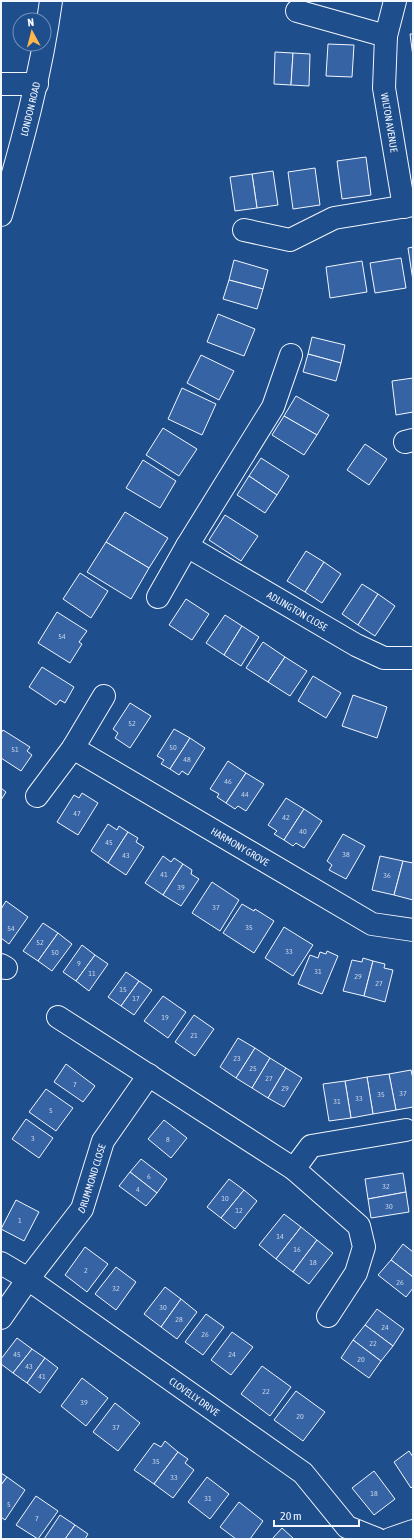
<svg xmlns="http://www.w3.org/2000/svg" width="414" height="1540" viewBox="0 0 414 1540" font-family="'Asap Condensed',sans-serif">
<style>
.building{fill:#3563a3;stroke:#f2f6ff}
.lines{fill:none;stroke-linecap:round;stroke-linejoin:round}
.minor-casing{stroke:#f2f6ff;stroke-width:24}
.tertiary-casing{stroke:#f2f6ff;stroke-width:24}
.primary-casing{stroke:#f2f6ff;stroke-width:24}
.minor{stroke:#1f4e8c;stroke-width:22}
.tertiary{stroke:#1f4e8c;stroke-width:22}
.primary{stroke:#1f4e8c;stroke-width:22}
.labels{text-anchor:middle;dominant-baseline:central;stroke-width:3;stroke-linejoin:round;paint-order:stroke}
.number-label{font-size:8px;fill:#c3d1e8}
.street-label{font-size:10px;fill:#f2f6ff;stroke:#1f4e8c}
</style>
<rect width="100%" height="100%" fill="#1f4e8c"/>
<g class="building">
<path d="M410 34H413V57Z"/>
<path d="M328 44 354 45 352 77 326 76Z"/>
<path d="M275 52 293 53 291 85 274 84Z"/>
<path d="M293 53 310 54 309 86 291 85Z"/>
<path d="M366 157 371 195 342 199 337 161Z"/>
<path d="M315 168 320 205 293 209 288 172Z"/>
<path d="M273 171 278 205 257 208 252 174Z"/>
<path d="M252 174 257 208 235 211 230 177Z"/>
<path d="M413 247V281L408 248Z"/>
<path d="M401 258 406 288 375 293 370 263Z"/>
<path d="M234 260 268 270 263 289 229 280Z"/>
<path d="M362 261 367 292 330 298 326 267Z"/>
<path d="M229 280 263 289 257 309 223 299Z"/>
<path d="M218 314 255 329 244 356 207 342Z"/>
<path d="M312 337 345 345 341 363 308 354Z"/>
<path d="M308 354 341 363 336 381 303 372Z"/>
<path d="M201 355 234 371 219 400 187 383Z"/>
<path d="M413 378V412L396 415 392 381Z"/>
<path d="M182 388 216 404 202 435 168 419Z"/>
<path d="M296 396 329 415 317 435 284 416Z"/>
<path d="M284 416 317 435 304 455 272 435Z"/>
<path d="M163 428 197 449 179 476 146 455Z"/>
<path d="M365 444 387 459 369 485 347 470Z"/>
<path d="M261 458 289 476 277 495 249 476Z"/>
<path d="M143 460 176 481 160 508 126 488Z"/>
<path d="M249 476 277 495 265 513 237 495Z"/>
<path d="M125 512 168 538 149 568 106 542Z"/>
<path d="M225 515 258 536 241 561 209 540Z"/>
<path d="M106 542 149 568 131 599 87 572Z"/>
<path d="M306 551 324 562 305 592 287 581Z"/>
<path d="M324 562 341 574 322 603 305 592Z"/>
<path d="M80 573 108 591 91 618 63 599Z"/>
<path d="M362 584 378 594 358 625 342 614Z"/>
<path d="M378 594 395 606 375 636 358 625Z"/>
<path d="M186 599 209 614 192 640 169 625Z"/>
<path d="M57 612 87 631 79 642 82 644 70 663 38 643Z"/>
<path d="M225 615 242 626 224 655 206 643Z"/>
<path d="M242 626 259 637 241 666 224 655Z"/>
<path d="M263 642 285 657 268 682 246 668Z"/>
<path d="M285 657 307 671 290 696 268 682Z"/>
<path d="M42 667 74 687 65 703 60 700 56 705 29 687Z"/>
<path d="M313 676 341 693 326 718 298 701Z"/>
<path d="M353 695 387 707 377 738 342 726Z"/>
<path d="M130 703 151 716 130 748 115 738 118 733 113 729Z"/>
<path d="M174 729 190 738 170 769 161 764 164 760 157 756Z"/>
<path d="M3 730 30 747 27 751 32 755 21 771 1 758V733Z"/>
<path d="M190 738 205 748 188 775 182 771 179 775 170 769Z"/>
<path d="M228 761 246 773 226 803 217 797 219 794 210 789Z"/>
<path d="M246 773 264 784 246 811 238 806 235 809 226 803Z"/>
<path d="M1 788 6 792 1 800Z"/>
<path d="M82 793 98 803 78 835 57 822 74 795 79 798Z"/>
<path d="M286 798 304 809 284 840 274 834 277 831 268 825Z"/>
<path d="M304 809 322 821 304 848 296 843 293 846 284 840Z"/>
<path d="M108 824 117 830 119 826 128 832 108 863 91 851Z"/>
<path d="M128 832 138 838 136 842 144 847 126 875 108 863Z"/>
<path d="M343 834 365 846 346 879 329 870 332 865 327 861Z"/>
<path d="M163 856 171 862 174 858 183 864 163 895 145 883Z"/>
<path d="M380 856 403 861 394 895 372 890Z"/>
<path d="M403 861 413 863V900L394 895Z"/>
<path d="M183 864 192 870 191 874 199 879 181 906 163 895Z"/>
<path d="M212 882 239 900 220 931 192 913Z"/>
<path d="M6 901 28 917 9 944 1 938V909Z"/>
<path d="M242 904 254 911 255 909 274 921 254 953 223 933Z"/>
<path d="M43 923 58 933 38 961 23 951Z"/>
<path d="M284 927 313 945 293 976 265 958Z"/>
<path d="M58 933 72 944 52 971 38 961Z"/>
<path d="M82 945 95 955 76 981 63 972Z"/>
<path d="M327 951 338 956 322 994 298 984 310 955 318 958 320 952 326 954Z"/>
<path d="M95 955 108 964 89 991 76 981Z"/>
<path d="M363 958 373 961 364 996 343 991 352 960 362 962Z"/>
<path d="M373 961 385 964 384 968 393 970 385 1002 364 996Z"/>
<path d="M126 972 139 981 121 1006 108 997Z"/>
<path d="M139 981 152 990 134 1015 121 1006Z"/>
<path d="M163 996 186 1012 168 1038 144 1021Z"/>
<path d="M194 1015 214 1029 195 1056 175 1042Z"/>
<path d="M238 1038 255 1048 236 1078 220 1067Z"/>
<path d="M255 1048 270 1058 252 1088 236 1078Z"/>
<path d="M270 1058 286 1068 268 1098 252 1088Z"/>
<path d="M66 1064 95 1086 83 1102 54 1082Z"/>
<path d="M286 1068 302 1078 284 1107 268 1098Z"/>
<path d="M411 1070 413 1079V1107L396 1110 389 1074Z"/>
<path d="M389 1074 396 1110 373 1114 367 1077Z"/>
<path d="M367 1077 373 1114 351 1118 345 1081Z"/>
<path d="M345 1081 351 1118 329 1121 323 1084Z"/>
<path d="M46 1089 73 1108 56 1131 29 1112Z"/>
<path d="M26 1119 53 1138 39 1158 12 1139Z"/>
<path d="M164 1120 187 1138 171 1158 148 1139Z"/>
<path d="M141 1159 167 1179 157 1193 130 1172Z"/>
<path d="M130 1172 157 1193 146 1206 119 1186Z"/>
<path d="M403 1173 406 1192 368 1199 365 1179Z"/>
<path d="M229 1179 244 1190 221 1218 207 1207Z"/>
<path d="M244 1190 257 1201 235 1229 221 1218Z"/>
<path d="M406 1192 409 1212 371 1218 368 1199Z"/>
<path d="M16 1200 39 1212 24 1241 1 1229Z"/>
<path d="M284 1214 301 1227 276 1259 259 1245Z"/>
<path d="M301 1227 317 1240 293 1272 276 1259Z"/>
<path d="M317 1240 333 1253 309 1284 293 1272Z"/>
<path d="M403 1244 413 1252V1277L391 1260Z"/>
<path d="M85 1247 108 1264 87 1292 65 1275Z"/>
<path d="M391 1260 413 1277V1288L406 1297 378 1275Z"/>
<path d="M116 1267 136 1282 116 1310 95 1294Z"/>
<path d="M165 1287 181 1299 161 1327 144 1314Z"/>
<path d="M181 1299 197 1312 177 1339 161 1327Z"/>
<path d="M377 1309 404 1329 393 1346 365 1325Z"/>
<path d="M206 1314 224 1327 203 1355 185 1342Z"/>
<path d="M365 1325 393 1346 381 1361 353 1340Z"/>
<path d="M232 1332 253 1347 231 1375 211 1360Z"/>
<path d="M17 1338 32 1349 13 1373 1 1364V1359Z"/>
<path d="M353 1340 381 1361 369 1378 341 1358Z"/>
<path d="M32 1349 45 1358 27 1383 13 1373Z"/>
<path d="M45 1358 58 1368 40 1393 27 1383Z"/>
<path d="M262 1366 291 1387 270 1416 241 1394Z"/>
<path d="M82 1378 108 1398 86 1426 61 1406Z"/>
<path d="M296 1391 325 1412 303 1441 274 1420Z"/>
<path d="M115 1403 140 1423 118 1451 93 1432Z"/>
<path d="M165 1441 178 1452 154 1484 134 1470 154 1443 161 1447Z"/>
<path d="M409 1451 413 1457V1486L411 1488 394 1462Z"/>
<path d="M178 1452 188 1459 185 1463 194 1470 173 1498 154 1484Z"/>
<path d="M374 1471 395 1499 374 1515 352 1488Z"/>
<path d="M1 1473 7 1477 1 1485Z"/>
<path d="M7 1477 25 1490 5 1520 1 1517V1485Z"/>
<path d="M207 1477 229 1494 210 1519 188 1502Z"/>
<path d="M36 1496 58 1511 38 1539 16 1525Z"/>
<path d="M239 1502 263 1521 250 1539H236L220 1527Z"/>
<path d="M60 1515 75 1525 65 1539H44Z"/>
<path d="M75 1525 88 1534 85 1539H65Z"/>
<path d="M282 1528 294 1539H272Z"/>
</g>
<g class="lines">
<defs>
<g id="minor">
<path id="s1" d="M395 1 386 36 384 88 404 207"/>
<path d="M297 11 386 36"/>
<path d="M244 230 290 240 334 218 413 205"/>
<path d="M405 442 413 440"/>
<path id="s2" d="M187 546 356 645 384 658H413"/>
<path d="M158 597 187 546 273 407 291 355"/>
<path id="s3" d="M73 748 372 924 413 930"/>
<path d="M37 796 73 748 104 696"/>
<path d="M1 965 6 968"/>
<path d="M58 1017 294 1169 359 1226 364 1247 356 1273 328 1316"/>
<path d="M294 1169 311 1146 406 1130"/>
<path id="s4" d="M1 1263 28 1279 303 1473 347 1527 377 1539"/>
<path id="s5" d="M1 1318 28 1279 82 1209 103 1141 149 1075"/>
<path d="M390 1539 413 1531"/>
</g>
<path id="tertiary" d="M1 84H37"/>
<g id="primary">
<path id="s6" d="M1 215C22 144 41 74 51 1"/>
</g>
</defs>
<use href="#minor" class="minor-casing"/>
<use href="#tertiary" class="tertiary-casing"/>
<use href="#primary" class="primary-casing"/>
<use href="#minor" class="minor"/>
<use href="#tertiary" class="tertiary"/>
<use href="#primary" class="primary"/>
</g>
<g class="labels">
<g class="number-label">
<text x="62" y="636">54</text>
<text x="132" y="723">52</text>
<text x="173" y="747">50</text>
<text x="15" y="749">51</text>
<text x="187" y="759">48</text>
<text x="228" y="781">46</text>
<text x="245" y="794">44</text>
<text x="77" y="813">47</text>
<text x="286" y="817">42</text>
<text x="303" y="831">40</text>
<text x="109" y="842">45</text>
<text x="346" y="854">38</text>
<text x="126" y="855">43</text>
<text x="164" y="874">41</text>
<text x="387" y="875">36</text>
<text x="181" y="887">39</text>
<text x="216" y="907">37</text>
<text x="249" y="927">35</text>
<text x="11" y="928">54</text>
<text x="40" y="942">52</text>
<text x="289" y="951">33</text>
<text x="55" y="952">50</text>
<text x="79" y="963">9</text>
<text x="318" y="971">31</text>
<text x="92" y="973">11</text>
<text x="358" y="976">29</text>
<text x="379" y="983">27</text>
<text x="123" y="989">15</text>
<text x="136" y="998">17</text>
<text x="165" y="1017">19</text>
<text x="194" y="1035">21</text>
<text x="237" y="1058">23</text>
<text x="253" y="1068">25</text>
<text x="269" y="1078">27</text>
<text x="75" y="1084">7</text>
<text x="285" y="1088">29</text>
<text x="403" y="1093">37</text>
<text x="381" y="1094">35</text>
<text x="359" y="1098">33</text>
<text x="337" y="1101">31</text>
<text x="51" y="1110">5</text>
<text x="33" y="1138">3</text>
<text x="168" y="1139">8</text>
<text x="149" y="1176">6</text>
<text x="386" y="1186">32</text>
<text x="138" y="1189">4</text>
<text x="225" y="1198">10</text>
<text x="389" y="1206">30</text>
<text x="239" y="1210">12</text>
<text x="20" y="1220">1</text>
<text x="280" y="1236">14</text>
<text x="297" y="1249">16</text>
<text x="313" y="1262">18</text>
<text x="86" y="1270">2</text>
<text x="400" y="1282">26</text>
<text x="116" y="1288">32</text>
<text x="163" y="1307">30</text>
<text x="179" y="1319">28</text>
<text x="385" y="1327">24</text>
<text x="205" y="1334">26</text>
<text x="373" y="1343">22</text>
<text x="17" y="1354">45</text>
<text x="232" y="1354">24</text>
<text x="361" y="1359">20</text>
<text x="29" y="1366">43</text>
<text x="42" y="1376">41</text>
<text x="266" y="1391">22</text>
<text x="84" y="1402">39</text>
<text x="300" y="1416">20</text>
<text x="116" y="1427">37</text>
<text x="156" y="1461">35</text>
<text x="174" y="1477">33</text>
<text x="374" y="1493">18</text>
<text x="208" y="1498">31</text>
<text x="9" y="1504">5</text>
<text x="37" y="1518">7</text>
</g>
<g class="street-label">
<text stroke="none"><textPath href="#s6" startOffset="110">LONDON ROAD</textPath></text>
<text stroke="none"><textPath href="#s1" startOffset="123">WILTON AVENUE</textPath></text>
<text stroke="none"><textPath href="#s2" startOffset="128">ADLINGTON CLOSE</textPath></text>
<text stroke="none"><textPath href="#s3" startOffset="194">HARMONY GROVE</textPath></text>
<text stroke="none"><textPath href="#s5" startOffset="168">DRUMMOND CLOSE</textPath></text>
<text stroke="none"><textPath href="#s4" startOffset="235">CLOVELLY DRIVE</textPath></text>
</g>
</g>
<rect width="414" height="1540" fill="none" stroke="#f2f6ff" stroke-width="4"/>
<g transform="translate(32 32) rotate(353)"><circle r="19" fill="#1f4e8c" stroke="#7391ba"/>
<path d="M0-3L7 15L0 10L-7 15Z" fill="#ffb74d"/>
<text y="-6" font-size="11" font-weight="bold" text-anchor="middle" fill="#f2f6ff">N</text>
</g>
<path d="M274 1520v6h85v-6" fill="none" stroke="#f2f6ff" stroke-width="2"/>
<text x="280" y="1520" font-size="12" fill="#f2f6ff" stroke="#1f4e8c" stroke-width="3" paint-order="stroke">20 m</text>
</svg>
